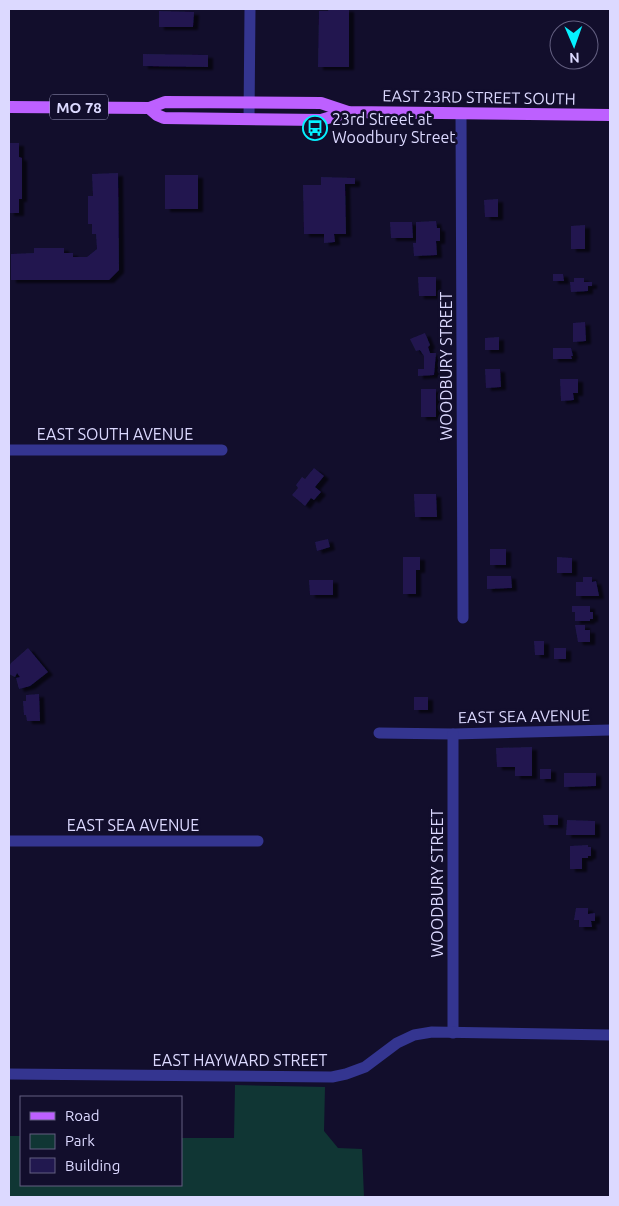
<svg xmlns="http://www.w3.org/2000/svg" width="619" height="1206" viewBox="0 0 619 1206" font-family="Ubuntu,sans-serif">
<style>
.green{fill:#103634}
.building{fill:#21184f;filter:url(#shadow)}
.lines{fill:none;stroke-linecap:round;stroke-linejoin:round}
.street{stroke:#343590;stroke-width:11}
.primary{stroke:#bd60ff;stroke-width:12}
.labels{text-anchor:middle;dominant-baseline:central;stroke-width:5;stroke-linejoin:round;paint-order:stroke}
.shield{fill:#120e2c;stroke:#9f9cc0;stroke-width:1}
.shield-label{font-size:15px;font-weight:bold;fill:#dcd9ff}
.street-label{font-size:16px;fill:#dcd9ff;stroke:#120e2c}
.poi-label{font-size:16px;fill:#dcd9ff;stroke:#120e2c;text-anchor:start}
</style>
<defs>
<filter id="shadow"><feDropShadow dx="5" dy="3" stdDeviation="1" flood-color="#0009"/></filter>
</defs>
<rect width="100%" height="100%" fill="#120e2c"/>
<path class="green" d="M235 1085 325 1087 324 1131 338 1148 362 1149 364 1197H9V1136H21V1185H181V1138H234Z"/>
<g class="building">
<path d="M329 9H349V67H318L319 11H328Z"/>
<path d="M159 11 194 12 193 27H159Z"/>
<path d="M143 54 208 55V67L143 66Z"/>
<path d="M9 143H19V157L22 158V199H19V213H9Z"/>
<path d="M118 173 119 270 109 280H11V254L34 253V248H64V253H73V257H87L97 249 96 234H92V224H88V196H93L92 174Z"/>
<rect x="165" y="175" width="33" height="34"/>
<path d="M321 177 355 178V184H345L346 234H334L335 242 324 243V234H304L303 185H321Z"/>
<path d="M498 199V217H485L484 200Z"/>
<path d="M436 221 437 228H440V241H436L437 255 414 256 413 243H416V222Z"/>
<path d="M390 222H412L413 238H391Z"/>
<path d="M585 225V249H571V226Z"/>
<path d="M553 274H563L564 281H553Z"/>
<path d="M418 277H436V296H419Z"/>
<path d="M574 278H584V282H592V286H588V291L571 292 570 282H574Z"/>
<path d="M585 322 586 341 573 342V323Z"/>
<path d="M425 333 430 345 428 347 430 353H436L434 375 418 376V369H424V356L420 350 416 351 410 339Z"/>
<path d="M499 337V350H485V338Z"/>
<path d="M553 348H571L573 356H571L572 359H553Z"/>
<path d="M485 369H500L501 387 486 388Z"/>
<path d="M560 379H578V393H573L574 400 561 401Z"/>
<rect x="421" y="389" width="15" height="28"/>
<path d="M314 468 324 476 315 487 321 492 314 500 311 498 305 506 292 495 298 488 296 485 302 477 305 479Z"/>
<path d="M414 494H436L437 517H415Z"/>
<path d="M328 539 330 547 317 551 315 542Z"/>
<rect x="490" y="549" width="16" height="16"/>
<path d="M403 557H420V570H416V594H403Z"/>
<path d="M557 557 572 558V573H557Z"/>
<path d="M487 576H511L512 588 487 589Z"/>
<path d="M583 577H592V582L596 581 599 596H576V582H583Z"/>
<path d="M309 580H333V595H310Z"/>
<path d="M572 606H590V612H593V619H590V621H575V612H572Z"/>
<path d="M575 625H585V630H590V642H578Z"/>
<path d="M534 641H544V655H535Z"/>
<path d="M28 648 48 672 30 686 19 689 16 678 20 677 17 673 15 677 9 674V667L11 663Z"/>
<rect x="554" y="648" width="12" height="11"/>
<path d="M39 694 40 721H27L26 715H24L23 701H26V695Z"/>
<rect x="414" y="697" width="14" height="13"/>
<path d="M532 747V776H515V767H497L496 748Z"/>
<rect x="540" y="769" width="11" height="10"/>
<path d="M564 773H596V786L564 787Z"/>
<path d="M543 815H558V825H544Z"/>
<path d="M567 820 595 821V835H566Z"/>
<path d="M588 845V847H591V856H588V858H582V869H570V846Z"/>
<path d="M576 908H588V914L595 913V921H591L592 927H579V920H574Z"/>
</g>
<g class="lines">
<g class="street">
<path d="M461 113 463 618"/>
<path d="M249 119 250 9"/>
<path d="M9 450H222"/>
<path d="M379 733 453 734 610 730"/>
<path d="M9 841H258"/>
<path d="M453 1033V734"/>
<path d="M9 1074 332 1077 346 1074 365 1067 397 1043 414 1035 432 1032 610 1035"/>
</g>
<g class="primary">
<path d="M9 107 149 108 165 102 321 103 348 112 610 115"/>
<path d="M149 108 157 115 164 118 321 120 348 112"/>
</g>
</g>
<defs>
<symbol id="bus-ring" viewBox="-11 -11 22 22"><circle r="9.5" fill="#120e2c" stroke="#05f1ff" stroke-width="1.5"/><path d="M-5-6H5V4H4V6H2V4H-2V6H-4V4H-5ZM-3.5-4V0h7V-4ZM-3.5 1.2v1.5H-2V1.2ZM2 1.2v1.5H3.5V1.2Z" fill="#05f1ff"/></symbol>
</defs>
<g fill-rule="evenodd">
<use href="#bus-ring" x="301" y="114" width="28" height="28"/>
</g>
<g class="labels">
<rect class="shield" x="50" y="94.5" width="58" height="25" rx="4"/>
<g class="shield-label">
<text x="79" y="107">MO 78</text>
</g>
<g class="street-label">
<text transform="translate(479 97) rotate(1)">EAST 23RD STREET SOUTH</text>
<text transform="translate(446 366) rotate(-90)">WOODBURY STREET</text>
<text x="115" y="434">EAST SOUTH AVENUE</text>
<text transform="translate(524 716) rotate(-1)">EAST SEA AVENUE</text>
<text x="133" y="825">EAST SEA AVENUE</text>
<text transform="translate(437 883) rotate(-90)">WOODBURY STREET</text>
<text x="240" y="1060">EAST HAYWARD STREET</text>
</g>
<g class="poi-label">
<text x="332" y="119">23rd Street at<tspan x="332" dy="18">Woodbury Street</tspan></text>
</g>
</g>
<rect width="619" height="1206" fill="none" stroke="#dcd9ff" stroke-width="20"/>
<rect x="20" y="1096" width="162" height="90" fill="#120e2c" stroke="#635f80"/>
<rect x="30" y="1112" width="25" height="8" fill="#bd60ff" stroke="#635f80"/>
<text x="65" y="1121" font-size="15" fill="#dcd9ff">Road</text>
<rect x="30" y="1134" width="25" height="15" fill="#103634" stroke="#635f80"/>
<text x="65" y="1146" font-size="15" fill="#dcd9ff">Park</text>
<rect x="30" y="1158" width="25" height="15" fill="#21184f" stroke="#635f80"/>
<text x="65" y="1171" font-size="15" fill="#dcd9ff">Building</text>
<g transform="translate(574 45) rotate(178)"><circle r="24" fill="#120e2c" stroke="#635f80"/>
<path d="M0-4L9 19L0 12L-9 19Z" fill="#05f1ff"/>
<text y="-8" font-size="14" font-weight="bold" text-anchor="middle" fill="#dcd9ff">N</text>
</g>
</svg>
